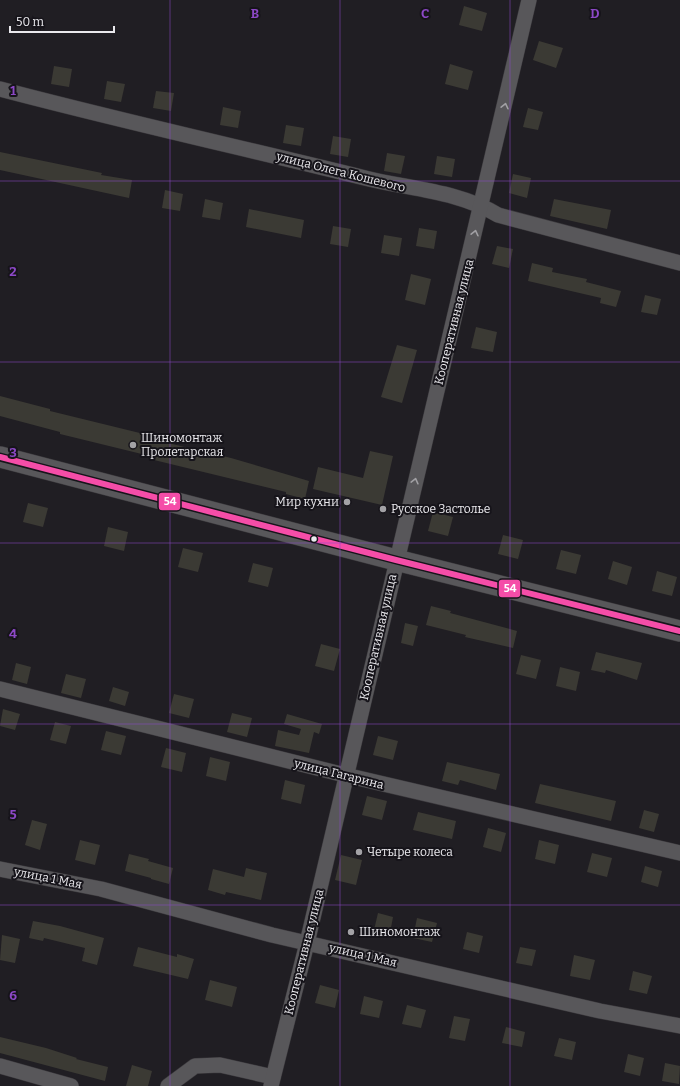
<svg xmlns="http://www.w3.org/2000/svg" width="680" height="1086" viewBox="0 0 680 1086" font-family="Bitter,serif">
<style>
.building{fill:#3b3a34}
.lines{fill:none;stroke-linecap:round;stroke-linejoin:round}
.minor-casing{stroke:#3b393d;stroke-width:16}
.secondary-casing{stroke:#3b393d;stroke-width:22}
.minor{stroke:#58575a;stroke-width:15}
.secondary{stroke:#58575a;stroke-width:21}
.bus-1-casing{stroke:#16141a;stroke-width:9}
.bus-1{stroke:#f54da8;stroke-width:6}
.oneway{stroke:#a1a0a4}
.grid{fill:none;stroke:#8c48c6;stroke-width:1;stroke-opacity:0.55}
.poi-dot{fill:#a3a2a6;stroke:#16141a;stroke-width:1.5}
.bus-dot{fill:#eae9ed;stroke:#16141a;stroke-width:1.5}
.labels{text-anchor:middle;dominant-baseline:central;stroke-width:4;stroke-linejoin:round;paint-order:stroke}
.street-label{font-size:12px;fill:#eae9ed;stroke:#16141a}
.poi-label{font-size:12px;fill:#eae9ed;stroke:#16141a;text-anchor:start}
.grid-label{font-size:13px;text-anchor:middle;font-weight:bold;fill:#8c48c6;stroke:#16141a;stroke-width:4;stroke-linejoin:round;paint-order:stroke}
.line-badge{stroke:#16141a;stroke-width:1.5}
.badge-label{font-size:11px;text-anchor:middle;font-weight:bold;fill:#fff}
</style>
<rect width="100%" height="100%" fill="#201e23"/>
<g class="building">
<path d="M464 6 487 13 482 31 459 25Z"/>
<path d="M539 41 563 48 556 68 533 60Z"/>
<path d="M450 64 473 71 468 90 445 84Z"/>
<path d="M54 66 72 69 69 87 51 84Z"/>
<path d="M107 81 125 84 121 102 104 99Z"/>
<path d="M156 91 174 93 171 111 153 108Z"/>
<path d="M223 107 241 111 238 128 220 125Z"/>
<path d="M528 108 543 112 538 130 523 127Z"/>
<path d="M286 125 304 128 301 146 283 143Z"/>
<path d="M333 136 351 139 348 157 330 154Z"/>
<path d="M0 152 102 173 101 175 132 180 129 198 0 170Z"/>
<path d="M387 153 405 156 401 174 384 171Z"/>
<path d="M437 156 455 159 452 177 434 174Z"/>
<path d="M513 174 531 178 527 198 509 193Z"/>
<path d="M165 190 183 194 180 211 162 208Z"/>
<path d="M205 199 223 203 220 220 202 217Z"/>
<path d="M554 199 611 210 607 229 550 216Z"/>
<path d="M249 209 304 220 301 238 246 227Z"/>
<path d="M333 226 351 229 348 247 330 244Z"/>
<path d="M419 228 437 231 434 249 416 246Z"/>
<path d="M384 235 402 238 399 256 381 253Z"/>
<path d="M497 246 513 249 509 268 492 264Z"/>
<path d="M532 263 553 268 552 272 587 279 586 282 621 291 616 307 600 303 601 298 528 281Z"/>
<path d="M411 274 431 279 425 305 405 300Z"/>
<path d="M645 295 661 299 657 315 641 312Z"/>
<path d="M476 327 497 332 493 352 471 348Z"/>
<path d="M397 345 417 350 402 403 381 397Z"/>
<path d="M0 396 50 409V411L148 435 147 438 231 458 309 481 305 499 286 494V492L154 460V457L60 434V432L0 416Z"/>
<path d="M370 451 393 456 382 505 313 489 318 467 363 478Z"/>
<path d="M28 503 48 508 43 527 23 522Z"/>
<path d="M433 512 453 517 448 536 428 531Z"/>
<path d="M108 527 128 532 124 551 104 546Z"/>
<path d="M503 535 523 540 518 559 498 554Z"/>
<path d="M183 548 203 553 198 572 178 567Z"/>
<path d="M561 550 581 555 576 574 556 569Z"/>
<path d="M613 561 632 567 627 585 608 579Z"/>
<path d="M253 563 273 568 268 587 248 582Z"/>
<path d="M657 571 677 577 672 596 652 591Z"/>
<path d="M431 606 451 611 450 613 517 631 513 648 465 637 466 635 426 625Z"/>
<path d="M405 623 418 626 413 646 401 643Z"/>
<path d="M321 644 340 649 334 671 315 666Z"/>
<path d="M596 652 642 663 637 680 606 670 605 673 591 670Z"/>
<path d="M521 655 541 660 536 679 516 674Z"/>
<path d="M16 663 31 667 27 684 12 680Z"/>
<path d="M560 667 580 672 576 691 556 686Z"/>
<path d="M66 674 86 679 81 698 61 693Z"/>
<path d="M113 687 129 692 125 706 109 701Z"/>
<path d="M174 694 194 699 189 718 169 713Z"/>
<path d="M3 709 20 714 15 730 0 726Z"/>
<path d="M232 713 252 718 247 737 227 732Z"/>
<path d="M287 714 322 724 319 734 314 732 309 753 275 746 278 730 299 735 301 729 284 724Z"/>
<path d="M55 722 71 726 66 744 50 740Z"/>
<path d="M106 731 126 736 121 755 101 750Z"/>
<path d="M378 736 398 741 393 760 373 755Z"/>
<path d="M166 748 186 753 182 772 161 767Z"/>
<path d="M210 757 230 762 226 781 206 776Z"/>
<path d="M447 762 500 774 496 790 460 780 458 785 442 781Z"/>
<path d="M285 780 305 785 301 804 281 799Z"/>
<path d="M540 784 616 801 611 821 535 803Z"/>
<path d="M367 796 387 801 382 820 362 815Z"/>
<path d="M644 810 659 814 654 832 639 828Z"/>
<path d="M418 812 456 821 452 839 413 830Z"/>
<path d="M32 820 47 824 40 850 25 845Z"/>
<path d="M488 828 506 833 501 852 483 847Z"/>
<path d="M80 840 100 845 95 865 75 860Z"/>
<path d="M539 840 559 845 555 864 535 859Z"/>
<path d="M592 853 612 858 607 877 587 872Z"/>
<path d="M129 854 149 859 148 861 173 868 169 884 151 879V878L125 871Z"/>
<path d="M341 855 362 860 356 885 335 880Z"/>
<path d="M645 866 662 871 658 887 641 882Z"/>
<path d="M246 868 267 873 261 900 226 892 225 895 208 890 213 869 244 877Z"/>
<path d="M378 913 393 917 390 933 374 930Z"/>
<path d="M417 918 437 923 432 942 413 938Z"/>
<path d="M33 921 60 926 104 938 97 965 82 961 85 948 44 938 43 941 29 938Z"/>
<path d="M467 932 483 936 479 953 463 949Z"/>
<path d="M2 935 20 939 15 963 0 960Z"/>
<path d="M138 947 177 957V954L194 959 188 979 133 966Z"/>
<path d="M520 947 536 950 532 966 516 963Z"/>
<path d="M574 955 595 960 590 980 570 976Z"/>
<path d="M633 971 652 976 647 994 629 990Z"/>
<path d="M210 980 237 987 232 1007 205 1000Z"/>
<path d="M320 985 339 990 335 1008 315 1003Z"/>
<path d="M364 996 383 1001 379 1018 360 1014Z"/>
<path d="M407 1005 426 1010 421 1028 402 1024Z"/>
<path d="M454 1016 470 1019 465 1041 449 1038Z"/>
<path d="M506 1027 525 1032 522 1047 502 1043Z"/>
<path d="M0 1037 46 1048 77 1058 76 1059 108 1067 105 1081 0 1053Z"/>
<path d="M559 1038 576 1042 572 1060 554 1056Z"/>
<path d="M628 1054 644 1058 640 1076 624 1072Z"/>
<path d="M665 1063 680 1066 679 1084 662 1081Z"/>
<path d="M132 1065 152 1071 148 1086H126Z"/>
</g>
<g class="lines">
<defs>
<g id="minor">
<path d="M0 89C121 121 243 148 365 178 409 189 459 191 498 215L680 263"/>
<path d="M0 689 345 775 680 853"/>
<path d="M0 869 101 889 272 935 600 1011 680 1026"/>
<path d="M0 1066 71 1086"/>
<path d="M168 1086 195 1066 220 1065 273 1077"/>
<path d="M271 1086 307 943 529 0"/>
</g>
<path id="secondary" d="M0 457 396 560 680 631"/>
</defs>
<use href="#minor" class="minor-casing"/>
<use href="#secondary" class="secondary-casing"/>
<use href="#minor" class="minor"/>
<use href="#secondary" class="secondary"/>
<defs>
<path id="bus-1" d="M0 457 396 560 680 631"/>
</defs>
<use href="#bus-1" class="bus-1-casing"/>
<use href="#bus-1" class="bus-1"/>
</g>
<defs><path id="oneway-chevron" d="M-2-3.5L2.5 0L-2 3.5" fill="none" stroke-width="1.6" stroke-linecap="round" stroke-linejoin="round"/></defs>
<g class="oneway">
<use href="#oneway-chevron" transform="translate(505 106) rotate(-77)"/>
<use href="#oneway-chevron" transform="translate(475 233) rotate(-77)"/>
<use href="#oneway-chevron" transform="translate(415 481) rotate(-76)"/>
</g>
<path class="grid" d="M170 0V1086M340 0V1086M510 0V1086M0 181H680M0 362H680M0 543H680M0 724H680M0 905H680"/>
<g class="poi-dot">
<circle cx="133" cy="445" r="4"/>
<circle cx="347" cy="502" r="4"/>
<circle cx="383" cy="509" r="4"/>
<circle cx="359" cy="852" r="4"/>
<circle cx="351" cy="932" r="4"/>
</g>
<circle class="bus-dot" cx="314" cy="539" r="3.5"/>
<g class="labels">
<g class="street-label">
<text transform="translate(341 172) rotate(14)">улица Олега Кошевого</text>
<text transform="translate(454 322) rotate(-76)">Кооперативная улица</text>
<text transform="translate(378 637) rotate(-77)">Кооперативная улица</text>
<text transform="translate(339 774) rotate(14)">улица Гагарина</text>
<text transform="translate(48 878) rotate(11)">улица 1 Мая</text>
<text transform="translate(304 952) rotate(-76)">Кооперативная улица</text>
<text transform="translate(363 955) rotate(13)">улица 1 Мая</text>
</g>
<g class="poi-label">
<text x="141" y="438">Шиномонтаж<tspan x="141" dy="14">Пролетарская</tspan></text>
<text x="339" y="502" text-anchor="end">Мир кухни</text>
<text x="391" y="509">Русское Застолье</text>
<text x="367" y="852">Четыре колеса</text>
<text x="359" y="932">Шиномонтаж</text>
</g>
</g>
<g class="grid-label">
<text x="255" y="18">B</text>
<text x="425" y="18">C</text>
<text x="595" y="18">D</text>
<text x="13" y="95">1</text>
<text x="13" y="276">2</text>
<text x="13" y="457">3</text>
<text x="13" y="638">4</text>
<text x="13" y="819">5</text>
<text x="13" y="1000">6</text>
</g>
<g class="line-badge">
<rect x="158" y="492" width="23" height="19" rx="4" fill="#f54da8"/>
<rect x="498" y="579" width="23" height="19" rx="4" fill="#f54da8"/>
</g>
<g class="badge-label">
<text x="170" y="505">54</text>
<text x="510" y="592">54</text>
</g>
<path d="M10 26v6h104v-6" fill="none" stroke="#eae9ed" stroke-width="2"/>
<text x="16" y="26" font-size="12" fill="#eae9ed" stroke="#16141a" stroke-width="3" paint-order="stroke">50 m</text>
</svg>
